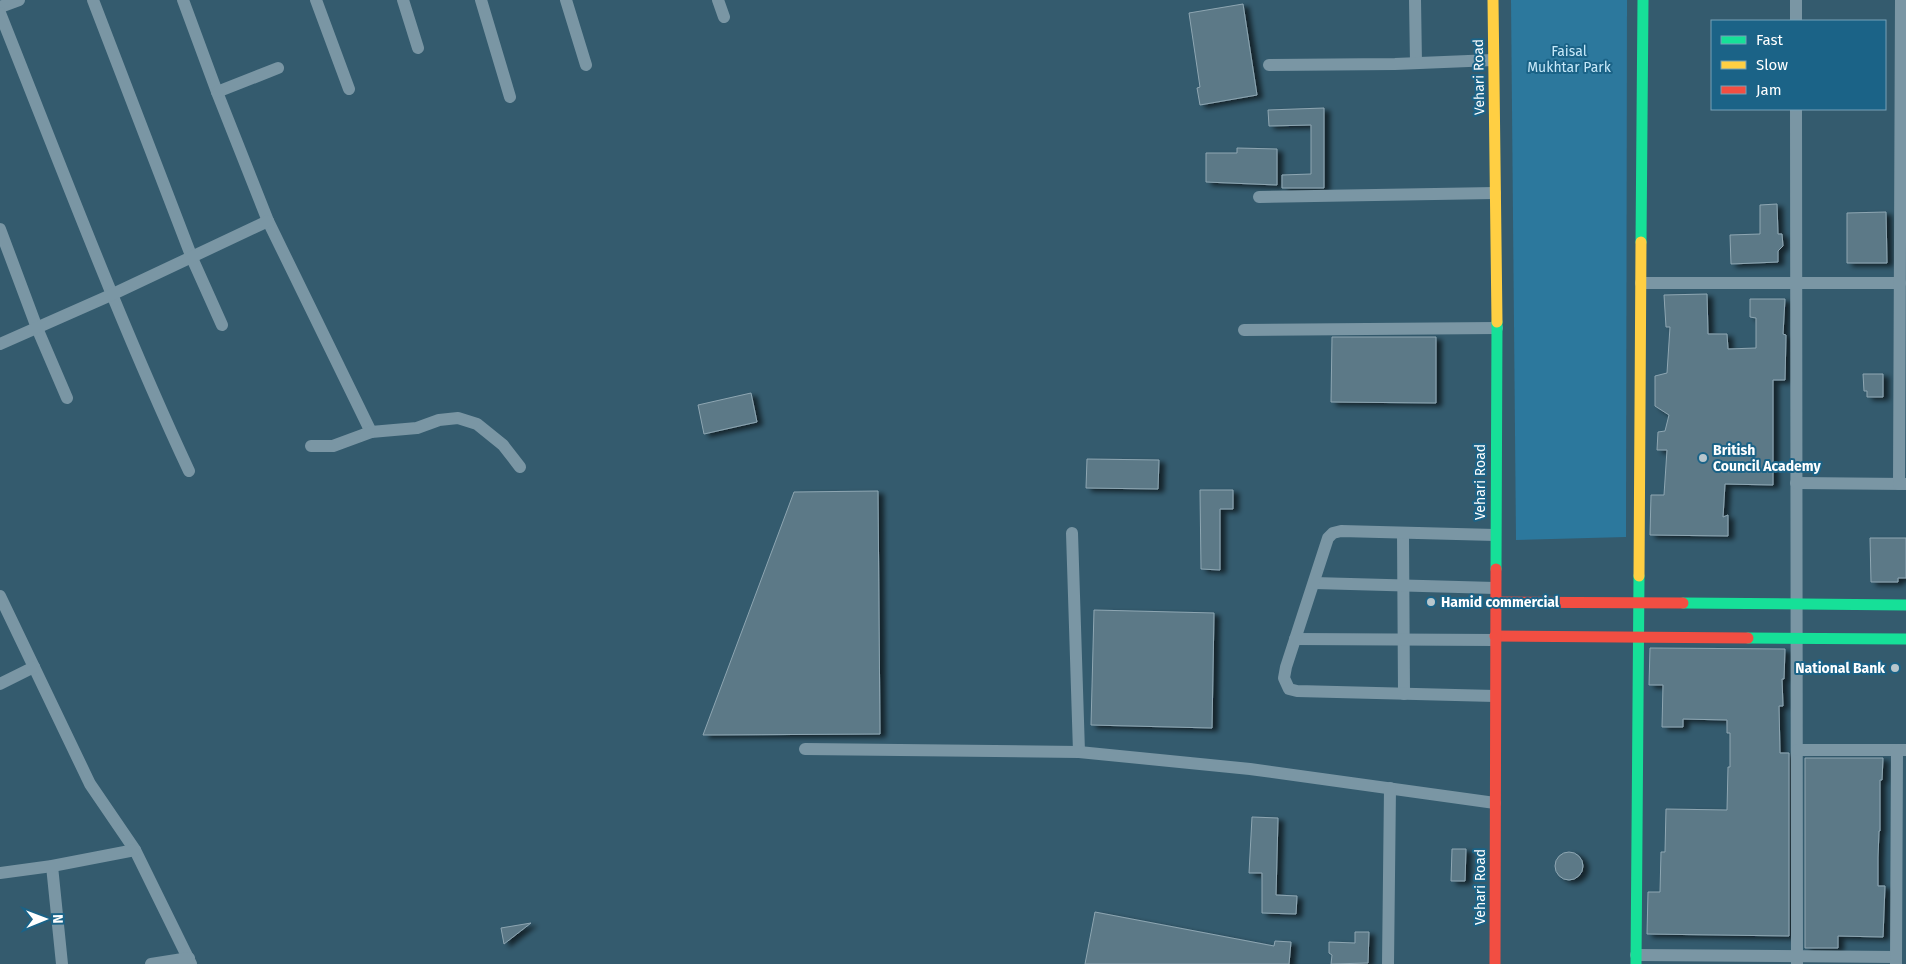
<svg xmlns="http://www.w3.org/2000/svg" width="1906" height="964" viewBox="0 0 1906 964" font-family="'Fira Sans',sans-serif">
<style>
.green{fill:#2c789d}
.building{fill:#5b7987;stroke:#8ea6b2;filter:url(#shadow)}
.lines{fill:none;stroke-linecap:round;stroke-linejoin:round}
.street{stroke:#7a96a4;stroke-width:12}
.fast{stroke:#16e098;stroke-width:11}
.slow{stroke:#ffcf43;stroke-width:11}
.jam{stroke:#f24e42;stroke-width:11}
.poi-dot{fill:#b8c6cc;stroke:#1b6387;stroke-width:2}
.labels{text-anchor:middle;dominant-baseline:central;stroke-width:4;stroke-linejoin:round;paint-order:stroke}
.park-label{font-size:14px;fill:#c7e9f9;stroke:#1b6387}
.street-label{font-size:14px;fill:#fff;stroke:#1b6387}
.poi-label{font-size:14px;font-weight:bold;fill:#fff;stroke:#1b6387;text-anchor:start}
</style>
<defs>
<filter id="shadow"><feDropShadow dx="5.5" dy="3" stdDeviation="2.5" flood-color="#0009"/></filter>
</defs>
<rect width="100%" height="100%" fill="#345b6e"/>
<path class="green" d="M1511 0H1627L1626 537 1516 540Z"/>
<g class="building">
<path d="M1243 4 1257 95 1200 105 1197 88 1200 87 1189 13Z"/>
<path d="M1324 108V188H1282V175L1311 174V125L1269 126 1268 110Z"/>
<path d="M1237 148 1277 149V185L1206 182V153H1237Z"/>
<path d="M1777 204 1778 234H1782L1783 246 1778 251V262L1731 264 1730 235 1760 234V205Z"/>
<path d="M1886 212 1887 263H1847V213Z"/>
<path d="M1707 294 1708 334H1727L1728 349 1756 348V318L1750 317V299H1785L1783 334 1786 335 1785 380H1773V485L1725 484 1723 517 1728 515V536L1650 535 1651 495H1664L1667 450H1657L1658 432 1665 431 1669 415 1655 406V376L1667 373 1670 327H1666L1664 295Z"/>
<path d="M1332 337H1436V403L1331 402Z"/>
<path d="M1863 374H1883V397H1867V391H1864Z"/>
<path d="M751 393 757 422 704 434 698 405Z"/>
<path d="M1087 459 1159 460 1158 489 1086 488Z"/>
<path d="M1200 490H1233V509H1220V570L1201 569Z"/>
<path d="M878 491 880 734 703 735 794 492Z"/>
<path d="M1870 538H1906V578H1898V582H1871Z"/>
<path d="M1094 610 1214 613 1212 728 1091 725Z"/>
<path d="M1650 648 1785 649 1784 679H1782L1783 706H1779L1780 753H1789V936L1647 934 1648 892H1660L1661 852H1665L1666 809 1727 810 1728 767H1730V733H1727V720L1683 719V727H1662L1663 685H1649Z"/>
<path d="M1805 758H1883L1882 780H1880V831H1879L1878 857V886H1885L1883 937 1838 936V948H1805Z"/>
<path d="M1252 817 1278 818 1276 895 1297 896 1296 914 1262 913V873H1249Z"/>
<path d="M1452 849H1466L1465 881H1451Z"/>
<circle cx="1569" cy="866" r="14"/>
<path d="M1095 912 1274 946 1275 941 1291 942 1289 964H1085Z"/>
<path d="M531 923 504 944 501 928Z"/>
<path d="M1355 932H1369L1368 963 1331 964 1332 955 1329 953V942L1355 943Z"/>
</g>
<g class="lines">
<g class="street">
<path d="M93 0 192 258 222 325"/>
<path d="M183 0 217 92 268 221 371 432"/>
<path d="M316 0 349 89"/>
<path d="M403 0 418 48"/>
<path d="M481 0 510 97"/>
<path d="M566 0 586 65"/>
<path d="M718 0 724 17"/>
<path d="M1415 0 1416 63"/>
<path d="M1796 0V21"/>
<path d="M0 7 19 0"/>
<path d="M0 13C61 166 119 321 189 471"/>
<path d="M1269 65 1395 64 1493 60"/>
<path d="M217 92 278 68"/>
<path d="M1796 109 1797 964"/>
<path d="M1259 197 1495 193"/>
<path d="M0 229 37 328 67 398"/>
<path d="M1641 283H1900"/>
<path d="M1244 330 1497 328"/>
<path d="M0 344 111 295 268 221"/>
<path d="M311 446H333L371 432 417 428 439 420 458 418 477 424 503 445 520 467"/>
<path d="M1796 483 1906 484"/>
<path d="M1899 484 1901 0"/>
<path d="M1072 533 1079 752"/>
<path d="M1403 533 1404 694"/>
<path d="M1314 583 1495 588"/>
<path d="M0 596 90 784 135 850 191 964"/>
<path d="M1295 639 1495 640"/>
<path d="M0 684 34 667"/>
<path d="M1495 696 1297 691 1289 689 1284 678 1286 667 1328 538 1333 533 1341 531 1495 535"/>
<path d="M805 749 1079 752 1250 769 1495 803"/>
<path d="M1797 750H1906"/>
<path d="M52 866 62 964"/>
<path d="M0 873 52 866 135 850"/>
<path d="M1636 955 1896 957"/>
<path d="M151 964 189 958"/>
<path d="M1388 964 1390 788"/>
<path d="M1896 964 1897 750"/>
</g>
<g class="fast">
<path d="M1641 242 1643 0"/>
<path d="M1496 569 1497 322"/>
<path d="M1683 603 1906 605"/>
<path d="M1748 638 1906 639"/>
<path d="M1636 964 1639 576"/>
</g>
<g class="slow">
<path d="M1493 0 1497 322"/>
<path d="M1639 576 1641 242"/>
</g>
<g class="jam">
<path d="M1495 602 1683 603"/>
<path d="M1495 636 1748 638"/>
<path d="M1495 964 1496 569"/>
</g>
</g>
<g class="poi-dot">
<circle cx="1703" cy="458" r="5"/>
<circle cx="1431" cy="602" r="5"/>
<circle cx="1895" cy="668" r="5"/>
</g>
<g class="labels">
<g class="park-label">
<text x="1569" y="51">Faisal<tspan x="1569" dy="16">Mukhtar Park</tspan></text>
</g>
<g class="street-label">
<text transform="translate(1479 77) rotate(-91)">Vehari Road</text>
<text transform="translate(1480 482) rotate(-90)">Vehari Road</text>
<text transform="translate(1480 887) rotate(-90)">Vehari Road</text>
</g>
<g class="poi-label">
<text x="1713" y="450">British<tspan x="1713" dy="16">Council Academy</tspan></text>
<text x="1441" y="602">Hamid commercial</text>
<text x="1885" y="668" text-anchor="end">National Bank</text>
</g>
</g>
<rect x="1711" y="20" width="175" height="90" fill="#1b6387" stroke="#76a1b7"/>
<rect x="1721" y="36" width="25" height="8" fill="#16e098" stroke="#76a1b7"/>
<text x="1756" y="45" font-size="15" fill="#ffffff">Fast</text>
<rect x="1721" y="61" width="25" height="8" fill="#ffcf43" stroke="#76a1b7"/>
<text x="1756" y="70" font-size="15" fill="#ffffff">Slow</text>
<rect x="1721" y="86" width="25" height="8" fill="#f24e42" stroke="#76a1b7"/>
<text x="1756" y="95" font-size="15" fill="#ffffff">Jam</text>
<g transform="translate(45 919) rotate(89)" stroke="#1b6387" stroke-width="4" paint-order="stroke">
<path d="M0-4L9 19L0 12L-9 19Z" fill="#ffffff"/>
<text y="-8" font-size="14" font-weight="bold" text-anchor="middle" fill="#ffffff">N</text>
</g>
</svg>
